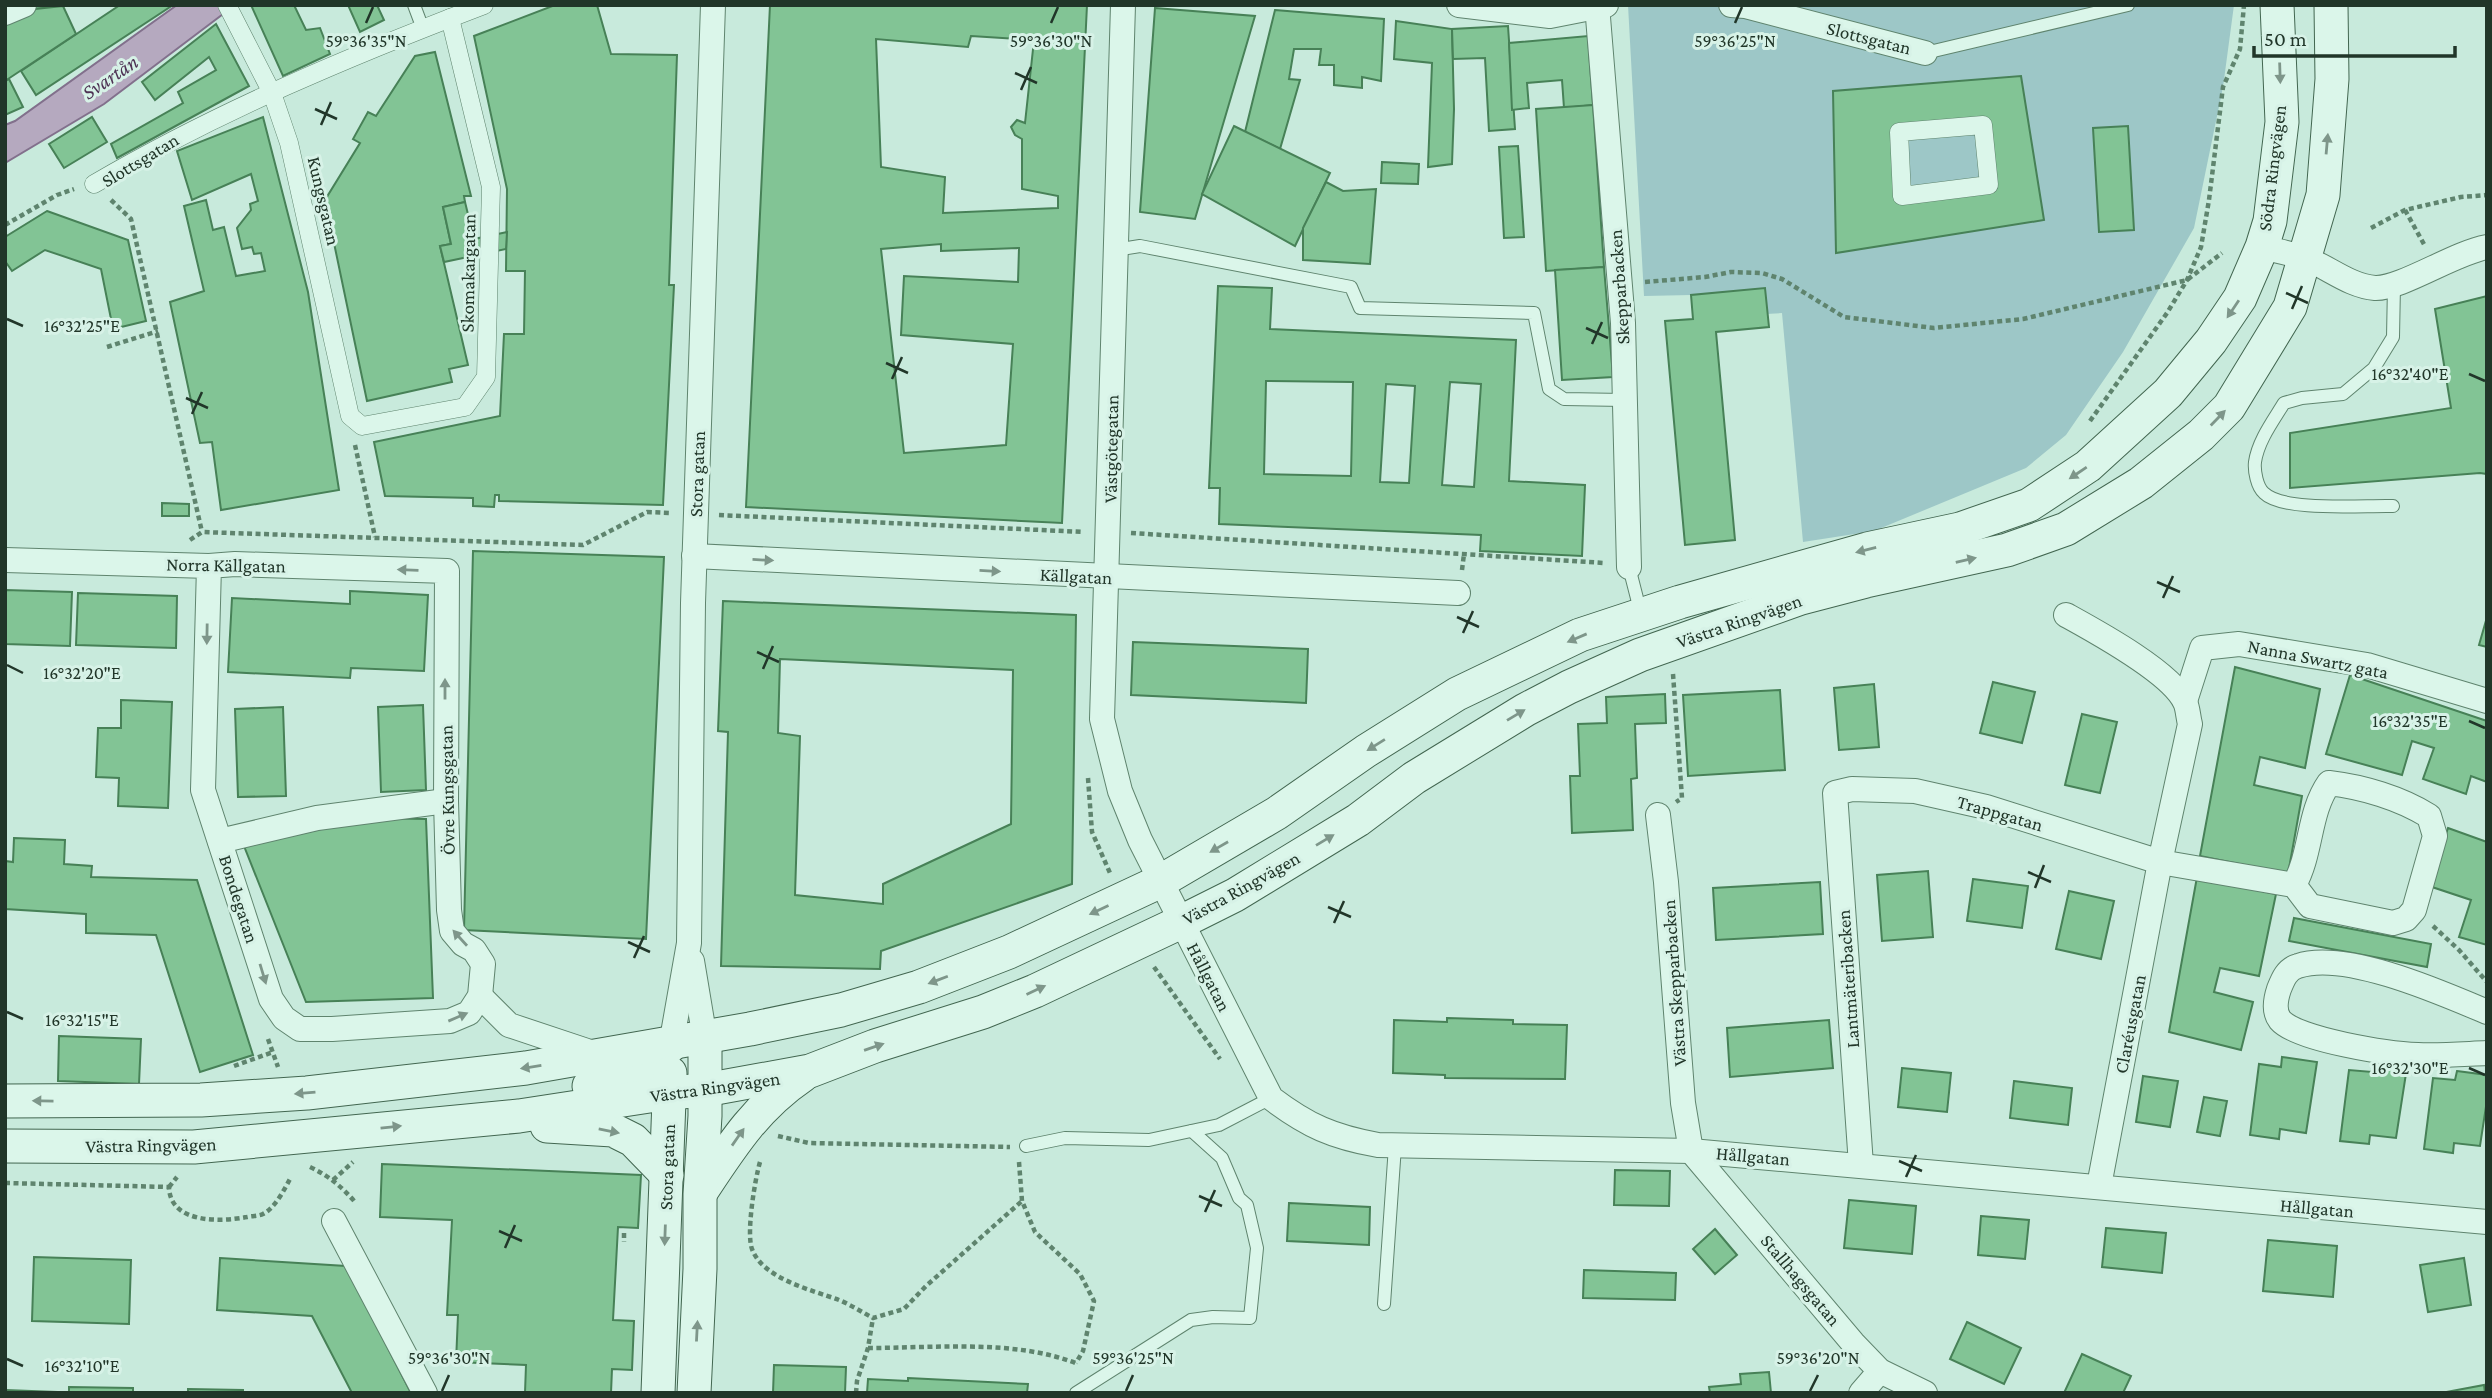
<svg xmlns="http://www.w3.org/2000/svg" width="2492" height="1398" viewBox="0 0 2492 1398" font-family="'Crimson Pro',serif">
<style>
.green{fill:#9dc7c7}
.water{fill:#b5a9bf;stroke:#82708c;stroke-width:2}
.building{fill:#82c495;stroke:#478157;stroke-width:2;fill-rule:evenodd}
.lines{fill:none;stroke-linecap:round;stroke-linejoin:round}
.service-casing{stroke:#5f846e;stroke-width:14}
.pedestrian-casing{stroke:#5f846e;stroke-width:19}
.minor-casing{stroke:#5f846e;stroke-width:26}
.secondary-casing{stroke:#426650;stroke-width:35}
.path{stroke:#5f846e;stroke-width:4.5;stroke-dasharray:5 3.5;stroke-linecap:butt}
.service{stroke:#dbf6ea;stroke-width:12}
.pedestrian{stroke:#dbf6ea;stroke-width:18}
.minor{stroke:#dbf6ea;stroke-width:24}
.secondary{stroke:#dbf6ea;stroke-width:33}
.oneway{fill:#7e968a}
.ticks{fill:none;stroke:#213629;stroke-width:2.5}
.labels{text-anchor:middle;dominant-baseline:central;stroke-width:6;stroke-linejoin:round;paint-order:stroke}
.street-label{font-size:19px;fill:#213629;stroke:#d7f2e7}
.water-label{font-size:21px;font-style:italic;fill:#4e3254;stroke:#d7f2e7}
.ticks-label{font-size:18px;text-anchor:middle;fill:#213629;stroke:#d7f2e7;stroke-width:6;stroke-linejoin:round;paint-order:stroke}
</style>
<rect width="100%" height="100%" fill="#c8eadc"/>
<path class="green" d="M1628 5H2234L2223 87 2194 228 2123 352 2066 435 2026 468 1874 531 1803 542 1782 313 1766 314 1691 295 1644 296Z"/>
<path class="water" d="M177 5H235L104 104 5 163V125L15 121Z"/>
<g class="building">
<path d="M35 5H63V6L35 9Z"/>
<path d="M120 5H173L36 95 21 71Z"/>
<path d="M251 5H294L306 30 320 28 330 54 283 76Z"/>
<path d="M348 5H377L384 20 360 32Z"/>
<path d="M555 5H597L611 54 677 55 669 285H674L663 505 499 501V495H495L494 507 473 506V498L385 496 374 442 500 416 504 334H524L525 271H506L507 189 474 36Z"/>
<path d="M770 5H1087L1062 523 746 507ZM971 36 1034 40 1025 123 1017 120 1011 127 1015 135 1022 139V189L1058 196V208L943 213 945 177 881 167 876 39 968 47ZM941 244V251L1019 248 1018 282 904 276 901 335 1013 344 1006 445 904 453 881 249Z"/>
<path d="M63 6 76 34 5 81V22L35 9Z"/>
<path d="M1155 8 1255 16 1195 219 1140 212Z"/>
<path d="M1275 10 1384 19 1381 81 1362 77V88L1334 85V65H1319L1321 49H1294L1289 79 1300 80 1280 149 1245 132Z"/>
<path d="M1396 21 1452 29 1454 109 1452 164 1428 167 1432 63 1394 59Z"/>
<path d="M216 24 249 86 117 158 111 144 183 103 178 92 216 70 209 57 155 100 142 82Z"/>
<path d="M1508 26 1515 129 1489 131 1485 58 1453 59 1452 29Z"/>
<path d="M1588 36 1593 105 1564 108 1562 80 1527 83 1529 108 1512 110 1509 43Z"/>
<path d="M435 52 471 196H464L465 202 443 207 451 244 440 246 468 365 449 369 452 382 367 401 325 200 360 143 353 139 368 112 376 116 415 56Z"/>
<path d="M2021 76 2044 220 1836 253 1833 91ZM1983 125 1989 185 1902 196 1899 132Z"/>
<path d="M9 79 23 107 5 115V81Z"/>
<path d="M1593 105 1604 267 1546 271 1536 109Z"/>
<path d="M92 117 107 142 64 168 49 144Z"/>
<path d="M263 117 308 292 339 490 221 510 212 442 200 443 170 302 204 291 184 206 206 200 213 230 224 227 236 276 265 271 261 253 254 254 252 247 242 249 237 228 251 210 250 204 258 201 251 174 192 200 177 151Z"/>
<path d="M1234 126 1330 173 1295 246 1202 194Z"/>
<path d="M2128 126 2134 230 2099 232 2093 128Z"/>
<path d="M1518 146 1524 237 1504 238 1499 147Z"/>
<path d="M1382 162 1419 164 1418 184 1381 183Z"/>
<path d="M1326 182 1343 191 1376 189 1370 264 1303 260V228Z"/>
<path d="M465 202 474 239 507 232 506 249 444 262 440 246 451 244 443 207Z"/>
<path d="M47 211 128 240 146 321 113 329 101 269 45 250 12 271 5 261V237Z"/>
<path d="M1604 267 1613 377 1562 380 1555 270Z"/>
<path d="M1218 286 1272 288 1270 329 1516 340 1509 481 1585 485 1582 556 1480 551 1481 535 1219 524 1220 488H1209ZM1266 381 1353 382 1351 476 1264 474ZM1450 382 1481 384 1474 487 1442 485ZM1386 384 1415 386 1409 483 1380 482Z"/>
<path d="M1765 288 1769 327 1716 332 1735 540 1685 545 1665 321 1693 319 1691 295Z"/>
<path d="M2487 296V474L2480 473 2290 488V433L2451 408 2435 309Z"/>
<path d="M162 503 189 504V516H162Z"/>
<path d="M473 551 664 557 646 939 464 930Z"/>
<path d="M5 590 72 592 70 646 5 644Z"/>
<path d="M350 591 428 595 424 671 351 668 350 678 228 672 232 598 350 604Z"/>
<path d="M78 593 177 596 176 648 76 645Z"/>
<path d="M723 601 1076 615 1072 884 881 951 880 969 721 966 728 732 718 731ZM780 659 1013 670 1011 824 883 884V904L795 895 800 736 778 733Z"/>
<path d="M2487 617V647L2479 645Z"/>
<path d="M1133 642 1308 649 1306 703 1131 695Z"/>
<path d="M2235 667 2320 689 2305 768 2260 757 2254 785 2302 796 2288 874 2200 856Z"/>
<path d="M2350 675 2487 721V782L2471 776 2466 794 2423 779 2434 748 2412 741 2402 775 2326 754Z"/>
<path d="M1993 682 2035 692 2022 743 1980 733Z"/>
<path d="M1874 684 1879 747 1839 750 1834 688Z"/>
<path d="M1780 690 1785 770 1688 776 1683 695Z"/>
<path d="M1665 694 1666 723 1635 724 1637 778 1631 779 1633 830 1572 833 1570 776H1580L1578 724 1607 723 1606 697Z"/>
<path d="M121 700 172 702 168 808 118 806 119 778 96 777 98 728H121Z"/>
<path d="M423 705 426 790 381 792 378 707Z"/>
<path d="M283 707 286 796 238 797 235 709Z"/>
<path d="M2082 714 2117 722 2100 793 2065 785Z"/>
<path d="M371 818 426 819 433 998 306 1002 244 846Z"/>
<path d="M2448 828 2487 842V945L2459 937 2471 900 2429 886Z"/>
<path d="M14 838 65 840 64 864 92 866 91 877 197 880 253 1055 200 1072 156 935 86 933V914L5 909V861L13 862Z"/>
<path d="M1928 871 1933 937 1882 941 1877 875Z"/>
<path d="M2197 877 2276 894 2259 976 2220 968 2214 992 2253 1002 2241 1050 2169 1032Z"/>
<path d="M1973 879 2028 886 2022 928 1967 921Z"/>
<path d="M1820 882 1823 934 1716 940 1713 888Z"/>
<path d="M2069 891 2114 901 2101 959 2056 949Z"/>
<path d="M2294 918 2431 944 2427 967 2289 941Z"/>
<path d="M1447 1018 1513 1020V1024L1567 1025 1565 1079 1445 1078V1075L1393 1073 1394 1020 1447 1022Z"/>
<path d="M1829 1020 1833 1068 1730 1077 1727 1028Z"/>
<path d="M59 1036 141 1039 139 1084 58 1081Z"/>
<path d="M2282 1057 2317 1062 2306 1133 2280 1129 2279 1139 2250 1135 2259 1064 2281 1067Z"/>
<path d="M2373 1062 2407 1067 2396 1138 2370 1135 2369 1144 2340 1141 2349 1070 2372 1072Z"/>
<path d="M1902 1068 1951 1073 1947 1112 1898 1107Z"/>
<path d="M2457 1071 2487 1075V1100L2480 1146 2454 1143 2453 1153 2424 1149 2433 1078 2455 1080Z"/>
<path d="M2143 1076 2178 1081 2170 1127 2136 1122Z"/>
<path d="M2014 1081 2072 1088 2068 1125 2010 1118Z"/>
<path d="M2204 1097 2227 1101 2220 1136 2197 1132Z"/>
<path d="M382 1164 641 1175 638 1228 618 1227 613 1320 634 1321 632 1370 612 1369 611 1393H525L526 1365 456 1362 458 1315H447L452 1220 380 1217Z"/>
<path d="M1615 1170 1670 1171 1669 1206 1614 1205Z"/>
<path d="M1849 1200 1916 1206 1912 1254 1844 1248Z"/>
<path d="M1289 1203 1370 1207 1369 1245 1287 1241Z"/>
<path d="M1981 1216 2029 1220 2025 1259 1978 1255Z"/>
<path d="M2106 1228 2166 1233 2162 1273 2102 1267Z"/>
<path d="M1715 1229 1737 1255 1715 1274 1693 1249Z"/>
<path d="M2268 1240 2337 1246 2333 1297 2263 1291Z"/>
<path d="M34 1257 131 1260 129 1324 32 1321Z"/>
<path d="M220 1258 346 1266 411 1393H352L312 1316 217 1310Z"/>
<path d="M2464 1258 2471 1305 2428 1312 2420 1265Z"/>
<path d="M1584 1270 1676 1273 1675 1300 1583 1298Z"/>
<path d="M1967 1322 2021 1348 2004 1384 1950 1359Z"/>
<path d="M2082 1354 2131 1376 2123 1393H2064Z"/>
<path d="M774 1365 846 1367 845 1393H773Z"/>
<path d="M1769 1372 1771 1393H1710L1709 1387 1741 1384 1740 1374Z"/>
<path d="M908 1378 1028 1384 1027 1393H867L868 1379 908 1381Z"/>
<path d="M2484 1385 2485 1393H2441Z"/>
<path d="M69 1387 133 1388V1393H69Z"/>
<path d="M188 1389 243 1390V1393H188Z"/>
<path d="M5 1390 57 1392V1393H5Z"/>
</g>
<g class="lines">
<defs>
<g id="service">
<path d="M414 5 423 29"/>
<path d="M1925 53 2128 5"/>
<path d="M1115 250 1140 246 1351 287 1360 308 1534 313 1549 389 1564 399 1624 400"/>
<path d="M2393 506C2364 505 2283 512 2264 493 2257 487 2254 471 2255 462 2258 441 2273 421 2284 403L2302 398 2343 394 2374 368 2393 337 2394 285"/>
<path d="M1629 567 1641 614"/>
<path d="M1026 1146 1065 1138 1149 1140 1219 1125 1271 1098"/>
<path d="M1384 1304 1395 1146"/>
<path d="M1076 1393 1191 1320 1213 1317 1250 1318 1257 1248 1247 1205 1239 1198 1222 1158 1192 1131"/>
</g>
<g id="pedestrian">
<path d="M227 5 272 93 289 143 350 416 362 426 465 407 486 377 491 187 450 18"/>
<path d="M1983 125 1989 185 1902 196 1899 132Z"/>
<path d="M94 184C217 112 350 56 484 5"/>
</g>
<g id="minor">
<path d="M1123 5 1102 719 1120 791 1140 840 1271 1098C1308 1126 1333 1137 1378 1145L1691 1151 2487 1222"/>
<path d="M1459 5 1550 16 1606 5"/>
<path d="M1597 5 1623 323 1629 567"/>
<path d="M1731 5 1745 6 1925 53"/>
<path d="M5 13 24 5"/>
<path d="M2262 247C2276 251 2291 253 2304 258 2327 266 2349 286 2375 288 2401 289 2454 253 2487 247"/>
<path d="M694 556 1458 593"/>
<path d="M5 560 209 566 235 564 447 571 446 801 449 910 452 931 463 944 474 950 483 964 480 996 469 1013 450 1021 332 1029H300L284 1018 271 999 203 790 209 566"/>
<path d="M2066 615C2095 631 2171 672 2185 702 2188 708 2188 717 2190 724L2160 862 2099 1186"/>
<path d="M2185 701 2202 648 2239 644 2367 665 2487 701"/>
<path d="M1658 815 1666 882 1683 1103 1691 1151 1853 1343 1880 1371 1925 1393"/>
<path d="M220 841 317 818 446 801"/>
<path d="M692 961 705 1039"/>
<path d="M480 996 509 1025 596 1054"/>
<path d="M2487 1012C2442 993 2345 950 2298 966 2287 969 2283 979 2279 989 2276 998 2273 1011 2280 1020 2297 1040 2390 1054 2418 1055 2440 1056 2464 1054 2487 1053"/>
<path d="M671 1045 689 943 693 603 713 5"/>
<path d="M1861 1165 1835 793 1852 789 1915 791 1986 807 2160 862 2294 885C2312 853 2308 813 2329 783 2363 787 2400 798 2429 816L2435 836 2414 910 2406 919 2393 923 2310 906 2294 885"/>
<path d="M334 1221 425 1393"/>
<path d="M1861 1393 1880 1371"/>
</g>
<g id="secondary">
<path d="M589 1086 640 1073 671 1045"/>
<path d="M5 1101 201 1100 307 1093 526 1068 750 1029 841 1010 919 987 1009 952 1161 881 1277 813 1366 751 1457 694 1580 635 1680 602 1867 549 1960 529 2029 505 2088 466 2168 393 2211 341 2240 298 2262 247 2270 221 2282 122 2277 5"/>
<path d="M547 1126 613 1130 633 1140 667 1175"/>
<path d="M5 1146 194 1147 519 1116 669 1093 705 1090 810 1071 875 1046 983 1012 1035 991 1181 922 1235 895 1358 820 1414 778 1525 710 1569 687 1640 655 1801 598 1866 581 2007 550 2066 529 2141 483 2201 435 2229 407 2290 307 2323 195 2332 79 2331 5"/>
<path d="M701 1192C732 1145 756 1107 803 1075"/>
<path d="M658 1393 670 1073"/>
<path d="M694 1393 700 1269V1194L705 1116V1039"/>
</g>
</defs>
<use href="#service" class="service-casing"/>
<use href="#pedestrian" class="pedestrian-casing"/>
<use href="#minor" class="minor-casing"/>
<use href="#secondary" class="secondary-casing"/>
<g class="path">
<path d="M111 200 131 219 202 532"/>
<path d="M2405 210 2425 246"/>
<path d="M5 225 57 195 74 189"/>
<path d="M2371 228 2405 210 2461 197 2487 195"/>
<path d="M1645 282 1705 277 1731 272 1762 273 1782 279 1844 317 1934 328 2023 319 2187 280 2222 253"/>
<path d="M107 347 158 331"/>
<path d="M2090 421 2167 313 2187 280 2201 247 2209 200 2223 87 2240 49 2244 5"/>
<path d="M355 445 375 537"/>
<path d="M719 515 1084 532"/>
<path d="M1131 533 1604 563"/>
<path d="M190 540 202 532 583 545 647 512 671 513"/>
<path d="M1462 570 1464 554"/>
<path d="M1673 674 1682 798 1676 802"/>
<path d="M1088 778 1092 832 1110 873"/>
<path d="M2433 926 2459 950 2487 982"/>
<path d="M1154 967 1220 1059"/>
<path d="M268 1039 278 1067"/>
<path d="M234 1066 273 1052"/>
<path d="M778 1136 809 1143 1010 1147"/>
<path d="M760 1162C755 1179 746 1233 752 1249 763 1279 812 1290 839 1300 851 1305 862 1312 873 1318L904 1309 926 1286 1022 1201"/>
<path d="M1019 1162 1022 1201 1035 1232 1080 1274 1094 1301 1083 1351 1076 1363"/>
<path d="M310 1167C329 1176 342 1187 355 1202"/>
<path d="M333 1180 353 1162"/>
<path d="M5 1183 169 1187C170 1224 221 1222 247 1217 251 1216 259 1216 263 1214 275 1208 284 1190 290 1179"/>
<path d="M169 1187 177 1177"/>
<path d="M624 1233V1242"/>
<path d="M868 1348C935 1348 1016 1339 1078 1364"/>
<path d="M856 1393 857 1381 868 1348 873 1318"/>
</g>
<use href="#service" class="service"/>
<use href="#pedestrian" class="pedestrian"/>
<use href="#minor" class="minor"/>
<use href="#secondary" class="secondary"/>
</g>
<defs><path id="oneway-solid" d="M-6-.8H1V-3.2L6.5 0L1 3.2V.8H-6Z" transform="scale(1.75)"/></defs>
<g class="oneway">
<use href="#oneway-solid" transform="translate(2280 73) rotate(88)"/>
<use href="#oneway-solid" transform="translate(2327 144) rotate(-85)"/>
<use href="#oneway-solid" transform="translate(2233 309) rotate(124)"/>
<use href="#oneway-solid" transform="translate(2218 418) rotate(-46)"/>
<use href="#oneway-solid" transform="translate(2078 473) rotate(146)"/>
<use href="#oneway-solid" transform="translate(1866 550) rotate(166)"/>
<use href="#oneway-solid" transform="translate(763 560) rotate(3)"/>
<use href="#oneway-solid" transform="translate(1966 560) rotate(-13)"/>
<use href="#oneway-solid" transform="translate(408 570) rotate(-178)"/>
<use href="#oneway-solid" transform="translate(990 571) rotate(3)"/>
<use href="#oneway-solid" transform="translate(207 634) rotate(91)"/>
<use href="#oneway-solid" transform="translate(1577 638) rotate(157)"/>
<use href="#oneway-solid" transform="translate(445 689) rotate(-90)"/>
<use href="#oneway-solid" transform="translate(1516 715) rotate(-31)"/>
<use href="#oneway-solid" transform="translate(1376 745) rotate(148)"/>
<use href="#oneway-solid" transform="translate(1325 840) rotate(-31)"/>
<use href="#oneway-solid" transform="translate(1219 847) rotate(150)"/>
<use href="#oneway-solid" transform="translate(1099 910) rotate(155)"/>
<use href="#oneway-solid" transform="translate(460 938) rotate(-132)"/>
<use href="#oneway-solid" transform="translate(263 974) rotate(73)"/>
<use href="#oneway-solid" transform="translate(938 980) rotate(159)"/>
<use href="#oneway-solid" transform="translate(1036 990) rotate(-25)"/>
<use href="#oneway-solid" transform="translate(458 1017) rotate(-23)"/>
<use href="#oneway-solid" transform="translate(874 1047) rotate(-19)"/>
<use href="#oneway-solid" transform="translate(531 1067) rotate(171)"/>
<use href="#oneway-solid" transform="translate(305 1093) rotate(175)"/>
<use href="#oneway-solid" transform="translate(43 1101) rotate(-179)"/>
<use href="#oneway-solid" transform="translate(391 1127) rotate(-6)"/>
<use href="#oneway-solid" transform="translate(609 1131) rotate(11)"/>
<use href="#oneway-solid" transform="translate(738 1137) rotate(-55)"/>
<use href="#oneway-solid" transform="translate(665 1235) rotate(92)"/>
<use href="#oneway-solid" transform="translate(697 1331) rotate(-87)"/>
</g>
<path class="ticks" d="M366 23 373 7M1051 23 1058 7M1735 23 1742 7M1015 73 1037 83M1021 90 1031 67M315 109 337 119M321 125 331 102M2286 293 2308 303M2292 309 2302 286M7 319 23 326M1586 328 1608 338M1592 344 1602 322M886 363 908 373M2469 374 2485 381M892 379 902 357M186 398 208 408M192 414 202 392M2157 582 2180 592M2163 598 2173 576M1457 617 1479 627M1463 633 1473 611M757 652 779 662M7 665 23 673M763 669 773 646M2469 721 2485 728M2028 872 2051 882M2035 888 2044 865M1328 907 1351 917M1334 923 1344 901M628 942 650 952M634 958 644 936M7 1012 23 1019M2469 1068 2485 1075M1899 1161 1922 1171M1906 1177 1916 1155M1199 1196 1222 1206M1205 1212 1215 1190M499 1231 522 1241M505 1248 515 1225M7 1359 23 1366M442 1391 449 1375M1126 1391 1133 1375M1810 1391 1818 1375"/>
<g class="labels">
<g class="street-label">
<text transform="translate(1869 38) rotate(14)">Slottsgatan</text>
<text transform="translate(140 160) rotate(-31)">Slottsgatan</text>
<text transform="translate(2272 168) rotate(-83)">Södra Ringvägen</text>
<text transform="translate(324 201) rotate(77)">Kungsgatan</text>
<text transform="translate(468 273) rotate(-89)">Skomakargatan</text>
<text transform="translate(1619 287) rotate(-94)">Skepparbacken</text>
<text transform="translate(1111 449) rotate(-89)">Västgötegatan</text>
<text transform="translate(697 474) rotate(-88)">Stora gatan</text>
<text transform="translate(226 565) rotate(1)">Norra Källgatan</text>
<text transform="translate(1076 576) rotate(3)">Källgatan</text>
<text transform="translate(1739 621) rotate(-19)">Västra Ringvägen</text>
<text transform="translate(2318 659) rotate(11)">Nanna Swartz gata</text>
<text transform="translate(447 790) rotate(-91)">Övre Kungsgatan</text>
<text transform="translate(2000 813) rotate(16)">Trappgatan</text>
<text transform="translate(1241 888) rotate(-29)">Västra Ringvägen</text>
<text transform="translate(239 899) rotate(72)">Bondegatan</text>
<text transform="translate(1209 977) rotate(63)">Hållgatan</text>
<text transform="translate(1848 979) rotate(-94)">Lantmäteribacken</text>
<text transform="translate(1674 983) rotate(-94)">Västra Skepparbacken</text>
<text transform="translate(2130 1024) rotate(-79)">Claréusgatan</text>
<text transform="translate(715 1087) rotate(-8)">Västra Ringvägen</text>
<text transform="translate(151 1145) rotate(-1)">Västra Ringvägen</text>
<text transform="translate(1753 1156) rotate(5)">Hållgatan</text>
<text transform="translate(667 1167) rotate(-88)">Stora gatan</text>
<text transform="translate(2317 1208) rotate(5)">Hållgatan</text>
<text transform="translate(1801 1280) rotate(50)">Stallhagsgatan</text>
</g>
<g class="water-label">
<text transform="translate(110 77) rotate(-34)">Svartån</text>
</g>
</g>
<g class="ticks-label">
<text x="366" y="47">59°36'35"N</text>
<text x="1051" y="47">59°36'30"N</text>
<text x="1735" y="47">59°36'25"N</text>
<text x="82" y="332">16°32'25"E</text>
<text x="2410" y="380">16°32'40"E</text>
<text x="82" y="679">16°32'20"E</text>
<text x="2410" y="727">16°32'35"E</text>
<text x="82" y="1026">16°32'15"E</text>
<text x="2410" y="1074">16°32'30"E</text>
<text x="449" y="1364">59°36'30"N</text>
<text x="1133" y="1364">59°36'25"N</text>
<text x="1818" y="1364">59°36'20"N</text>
<text x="82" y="1372">16°32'10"E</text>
</g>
<rect width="2492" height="1398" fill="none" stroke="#213629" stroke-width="14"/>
<path d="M2254 46v10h201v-10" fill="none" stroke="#213629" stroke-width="3.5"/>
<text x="2264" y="46" font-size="21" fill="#213629" stroke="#d7f2e7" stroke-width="5" paint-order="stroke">50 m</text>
</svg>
